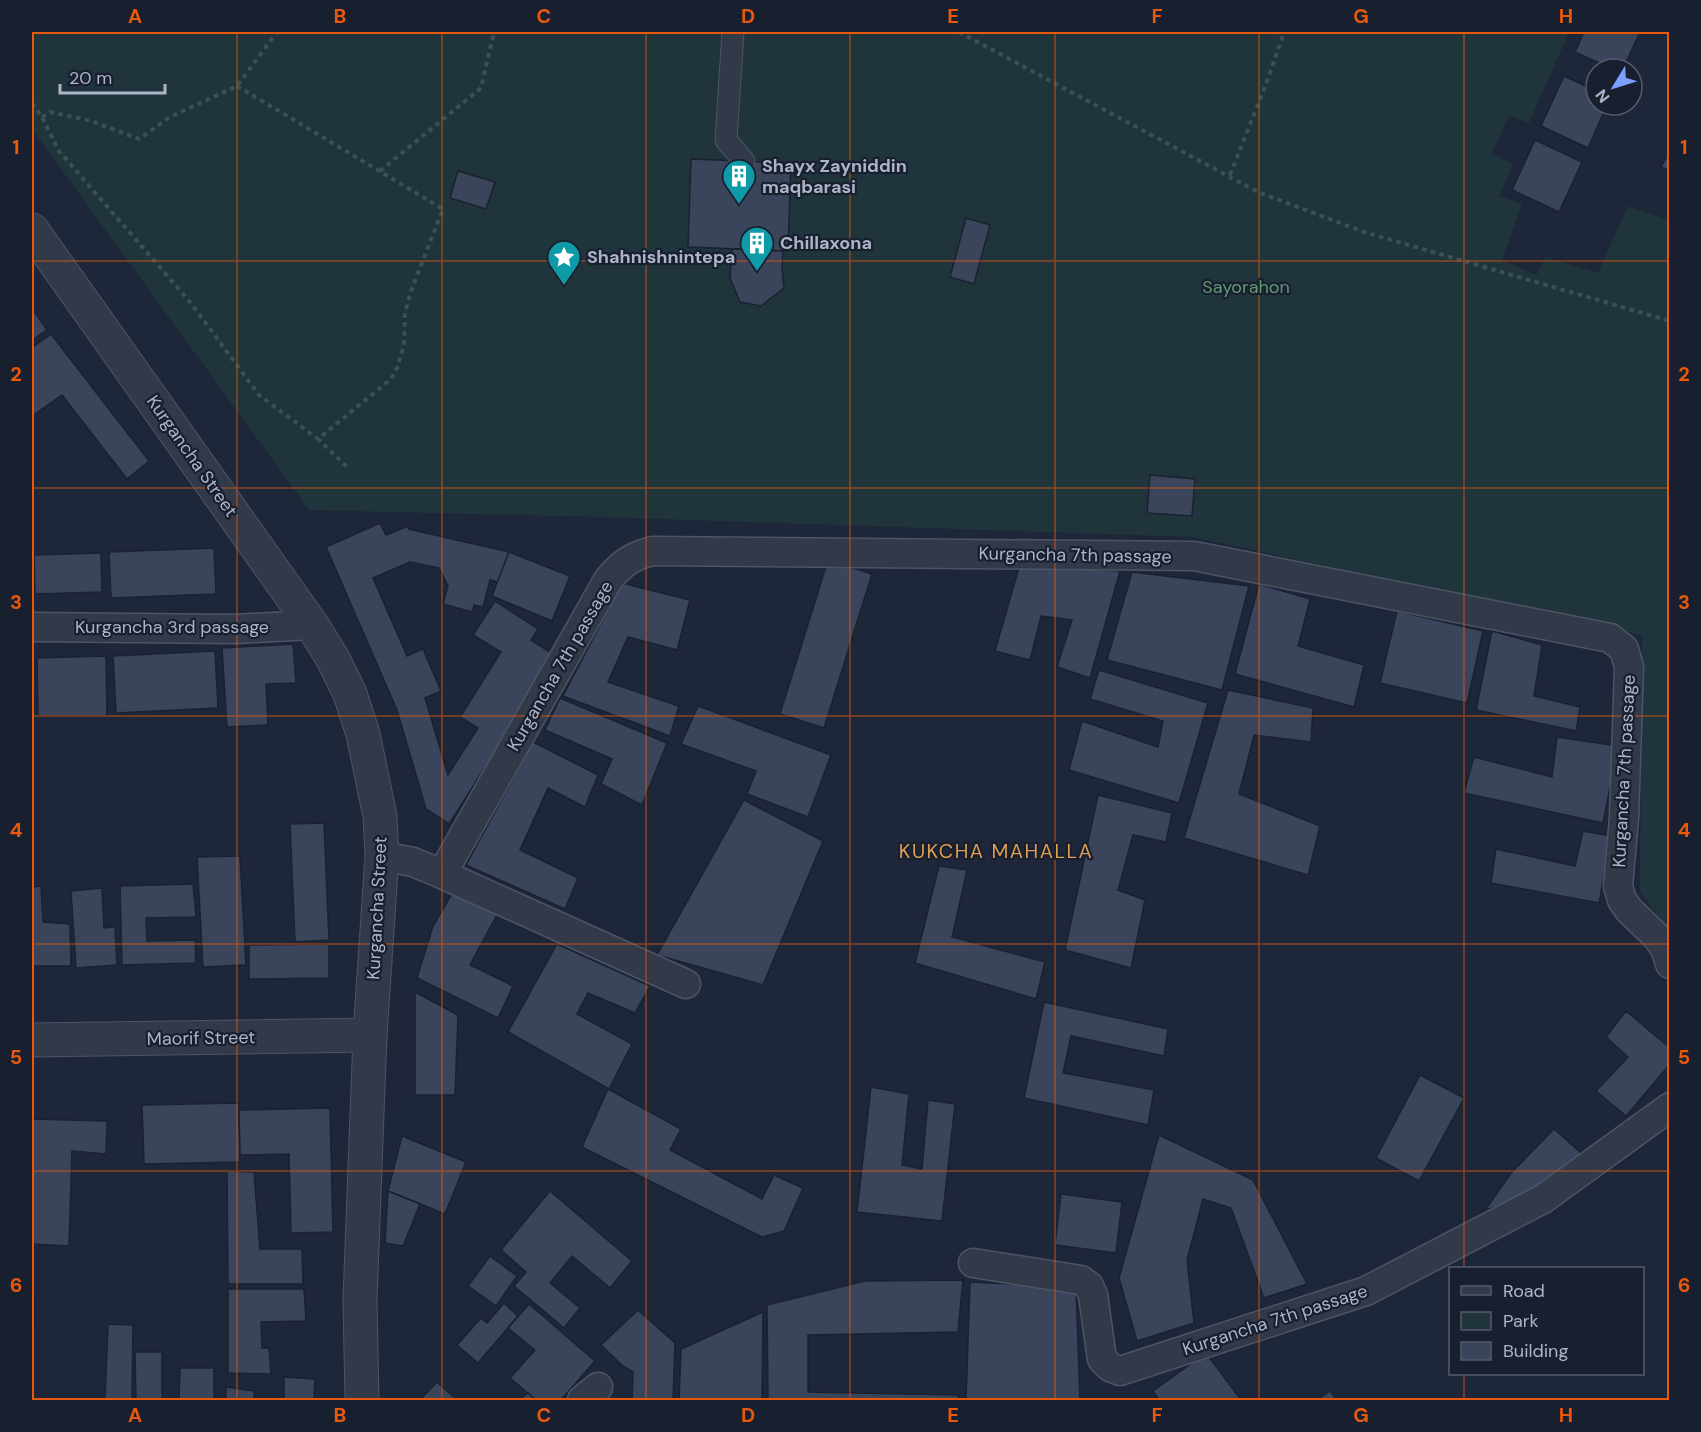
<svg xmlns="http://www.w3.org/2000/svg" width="1701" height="1432" viewBox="0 0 1701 1432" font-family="'DM Sans',sans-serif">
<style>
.green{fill:#20353b}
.building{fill:#3a455b;stroke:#1a2131;stroke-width:1.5}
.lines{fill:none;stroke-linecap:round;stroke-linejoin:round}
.pedestrian-casing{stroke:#4d5465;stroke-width:23}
.minor-casing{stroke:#4d5465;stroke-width:31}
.tertiary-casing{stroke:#4d5465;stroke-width:35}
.path{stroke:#3b5156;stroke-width:4;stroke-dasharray:4.5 4.5;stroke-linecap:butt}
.pedestrian{stroke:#323a4a;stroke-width:21}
.minor{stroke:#323a4a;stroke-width:28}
.tertiary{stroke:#323a4a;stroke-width:33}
.grid{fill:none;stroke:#e8590c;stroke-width:1.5;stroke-opacity:0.55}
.labels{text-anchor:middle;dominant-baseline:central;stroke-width:4.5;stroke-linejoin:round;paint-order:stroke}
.poi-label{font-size:18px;font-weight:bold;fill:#adb4c7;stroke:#181f2f;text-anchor:start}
.park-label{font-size:18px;fill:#629a75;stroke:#181f2f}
.street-label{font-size:18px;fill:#adb4c7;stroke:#181f2f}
.neighbourhood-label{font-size:20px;letter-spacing:1.5px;fill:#de9d51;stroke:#181f2f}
.neatline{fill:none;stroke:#e8590c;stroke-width:2}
.grid-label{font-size:20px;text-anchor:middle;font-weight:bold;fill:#e8590c}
</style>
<rect width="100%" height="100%" fill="#1e273a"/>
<path class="green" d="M32 32H1569L1529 123 1509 115 1492 153 1513 164 1499 196 1522 204 1502 260 1537 275 1545 257 1598 273 1628 206 1669 220V930L1640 892 1642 635 1193 537 602 517 309 510 32 129Z"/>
<g class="building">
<path d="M1584 32H1640L1623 69H1612L1575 52Z"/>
<path d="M1564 76 1596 91V105H1607L1588 148 1541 126Z"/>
<path d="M1535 140 1582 162 1559 212 1512 190Z"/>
<path d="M1670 150V171L1661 167Z"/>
<path d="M691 159 791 163 788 251 688 247Z"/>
<path d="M458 171 495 182 486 209 450 198Z"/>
<path d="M966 218 990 225 974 284 950 277Z"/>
<path d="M732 249 783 251 782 266 784 288 761 306 740 302 730 278Z"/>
<path d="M32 308 47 330 32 340Z"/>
<path d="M51 334 149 461 127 479 62 395 32 416V348Z"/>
<path d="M1150 475 1195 479 1192 516 1147 513Z"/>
<path d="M380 523 386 535 408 526 409 529 509 552 498 582 490 580 483 607 474 605 472 612 443 604 448 586 439 568 410 562 373 578 407 656 423 649 441 691 425 698 448 775 478 728 460 717 501 652 473 635 495 601 538 629 531 640 556 656 449 824 426 809 397 710 326 547Z"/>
<path d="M214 548 216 594 111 598 109 552Z"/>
<path d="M509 552 570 576 552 621 492 596Z"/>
<path d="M101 553 102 592 35 594 34 555Z"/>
<path d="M828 560 872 574 824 728 780 714Z"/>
<path d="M1020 564 1120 571 1090 678 1057 667 1072 620 1041 616 1030 660 995 651Z"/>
<path d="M1132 572 1249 586 1222 690 1107 660Z"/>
<path d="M622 583 690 600 677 650 628 637 608 682 679 706 670 736 563 696Z"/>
<path d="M1259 584 1310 599 1298 646 1364 665 1354 707 1235 674Z"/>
<path d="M1397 611 1483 631 1467 703 1380 683Z"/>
<path d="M1492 631 1542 645 1534 696 1580 707 1576 731 1476 710Z"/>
<path d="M293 644 296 683 266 684 268 725 227 727 222 648Z"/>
<path d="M215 651 218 708 116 713 113 656Z"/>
<path d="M106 656 107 716H38L37 658Z"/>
<path d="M1099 670 1208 703 1179 803 1069 770 1082 721 1158 747 1163 721 1090 699Z"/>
<path d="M1228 690 1313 708 1311 742 1254 735 1239 794 1320 826 1308 875 1184 838Z"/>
<path d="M560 698 667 743 642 805 601 784 612 759 545 730Z"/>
<path d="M698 706 831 755 808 817 747 794 756 771 681 744Z"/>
<path d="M1557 737 1618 746 1603 823 1464 793 1474 757 1552 777Z"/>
<path d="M533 742 598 775 585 807 548 788 520 850 578 878 565 909 466 865Z"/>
<path d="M1098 795 1172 813 1166 842 1133 835 1118 890 1145 900 1131 968 1065 950Z"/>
<path d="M744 800 823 841 763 985 657 955Z"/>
<path d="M324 823 329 940 295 942 290 824Z"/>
<path d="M1583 831 1611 836 1599 903 1491 883 1496 849 1575 866Z"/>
<path d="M240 856 246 965 203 967 197 857Z"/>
<path d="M939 866 967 870 952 937 1045 962 1036 999 915 963Z"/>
<path d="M193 884 196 917 146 918 147 941 195 940 196 963 122 965 120 886Z"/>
<path d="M41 886 43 922 70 924 71 966H32V887Z"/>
<path d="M102 888 104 928 115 927 117 965 76 968 71 891Z"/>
<path d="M454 890 498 913 470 965 513 986 498 1018 417 978 433 926Z"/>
<path d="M329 944V978L249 979V945Z"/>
<path d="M557 944 650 986 635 1013 588 993 577 1014 632 1044 609 1089 508 1032Z"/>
<path d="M415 992 458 1015 455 1095H415Z"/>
<path d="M1044 1002 1168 1029 1164 1056 1071 1036 1063 1073 1154 1090 1148 1125 1024 1098Z"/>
<path d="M1626 1011 1670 1048V1064L1626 1116 1596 1091 1628 1057 1606 1037Z"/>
<path d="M1420 1075 1464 1098 1419 1181 1376 1158Z"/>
<path d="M871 1087 909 1094 902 1165 922 1169 928 1100 955 1104 942 1221 857 1212Z"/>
<path d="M608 1089 681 1129 670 1150 762 1199 774 1175 803 1188 784 1231 762 1237 582 1147Z"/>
<path d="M239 1103 240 1162 144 1164 142 1105Z"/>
<path d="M330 1108 333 1232 291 1233 289 1154 240 1155 239 1110Z"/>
<path d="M32 1119 107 1121 106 1154 72 1151 69 1246 32 1244Z"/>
<path d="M1554 1129 1588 1159 1541 1195 1485 1210 1512 1172Z"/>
<path d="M1159 1135 1253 1180 1307 1284 1264 1298 1231 1208 1203 1199 1187 1260 1194 1323 1137 1341 1119 1278Z"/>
<path d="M402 1136 466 1162 445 1214 388 1191Z"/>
<path d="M227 1171 254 1172 260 1249H302L303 1284H228Z"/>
<path d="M388 1191 420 1204 403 1246 385 1243Z"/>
<path d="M550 1191 632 1261 610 1288 572 1256 550 1283 580 1308 564 1328 514 1286 526 1272 501 1250Z"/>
<path d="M1061 1194 1122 1202 1116 1253 1055 1245Z"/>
<path d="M490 1256 517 1276 496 1306 468 1286Z"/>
<path d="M963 1280 958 1332 808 1335V1392L958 1395V1400H768L767 1305 865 1281Z"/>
<path d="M970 1282 1076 1287 1080 1400H966Z"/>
<path d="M228 1289H304L306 1321 261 1322 262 1348H269L271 1374 228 1373Z"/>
<rect x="32" y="1296" width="2" height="33"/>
<path d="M504 1303 518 1316 478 1363 457 1345 481 1318 487 1323Z"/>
<path d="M529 1304 595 1361 561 1400H536L510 1378 535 1350 508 1328Z"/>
<path d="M638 1310 675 1343 673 1400H632L633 1372 623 1366 601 1345Z"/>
<path d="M763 1312 762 1400H679L681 1349Z"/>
<path d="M108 1324 133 1325 132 1400H105Z"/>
<path d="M135 1352H162V1400H136Z"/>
<path d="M1206 1353 1241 1400H1159L1153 1391Z"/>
<path d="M180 1368H214V1400H179Z"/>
<path d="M284 1377 315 1379 314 1400H284Z"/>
<path d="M437 1382 457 1400H420Z"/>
<path d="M226 1387 254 1391V1400H226Z"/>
<path d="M1330 1391 1337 1400H1317Z"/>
<path d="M528 1393 536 1400H519Z"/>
</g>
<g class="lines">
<defs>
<path id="pedestrian" d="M733 32 726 140 744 161"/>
<g id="minor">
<path d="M32 627 234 629 312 625"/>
<path d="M382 856 413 862 442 874 608 580C621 564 632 556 652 551L1194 556 1610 638 1624 649 1629 667 1624 818 1618 886 1622 900 1629 910 1656 936 1665 948 1670 964"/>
<path d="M442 874 686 984"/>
<path d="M973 1263 1081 1280 1089 1286 1093 1295 1102 1359 1110 1367 1120 1371 1366 1291 1543 1199 1670 1107"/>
<path d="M582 1400 598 1387"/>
</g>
<g id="tertiary">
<path d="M32 230 312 625 333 659 350 694 363 734 380 816 382 856 370 1035 360 1300 362 1400"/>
<path d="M32 1040 370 1035"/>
</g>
</defs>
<use href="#pedestrian" class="pedestrian-casing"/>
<use href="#minor" class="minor-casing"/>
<use href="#tertiary" class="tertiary-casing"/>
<g class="path">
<path d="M959 32 1258 192 1364 232 1670 321"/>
<path d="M237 86 443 209 411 291 405 313 404 345 397 368 391 379 318 439 347 467"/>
<path d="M32 103 42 117 59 151 190 302 259 395 318 439"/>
<path d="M42 117 50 112 91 121 139 139 170 117 237 86 277 32"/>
<path d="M380 171 481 88 494 32"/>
<path d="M1230 175 1268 79 1284 32"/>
</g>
<use href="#pedestrian" class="pedestrian"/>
<use href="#minor" class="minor"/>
<use href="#tertiary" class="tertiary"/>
</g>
<path class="grid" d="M237 32V1400M442 32V1400M646 32V1400M850 32V1400M1055 32V1400M1259 32V1400M1464 32V1268M32 261H1670M32 488H1670M32 716H1670M32 944H1670M32 1171H1670M1464 1374V1400"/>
<defs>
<symbol id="building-pin" viewBox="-11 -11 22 30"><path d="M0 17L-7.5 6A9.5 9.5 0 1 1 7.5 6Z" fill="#0f9aa8" stroke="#181f2f"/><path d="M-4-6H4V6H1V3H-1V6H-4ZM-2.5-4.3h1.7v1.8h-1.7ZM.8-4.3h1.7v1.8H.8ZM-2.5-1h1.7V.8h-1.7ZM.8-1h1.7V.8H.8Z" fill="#fff"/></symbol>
<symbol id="sight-pin" viewBox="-11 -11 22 30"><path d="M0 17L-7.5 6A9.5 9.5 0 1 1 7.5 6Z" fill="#0f9aa8" stroke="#181f2f"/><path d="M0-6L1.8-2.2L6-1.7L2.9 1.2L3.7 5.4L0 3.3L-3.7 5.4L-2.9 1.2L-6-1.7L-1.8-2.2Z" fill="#fff"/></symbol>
</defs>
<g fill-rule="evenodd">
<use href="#building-pin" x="720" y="157" width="38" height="52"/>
<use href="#building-pin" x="738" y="224" width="38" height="52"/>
<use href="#sight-pin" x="545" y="238" width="38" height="52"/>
</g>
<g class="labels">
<g class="poi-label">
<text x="762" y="166">Shayx Zayniddin<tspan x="762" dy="21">maqbarasi</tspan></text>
<text x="780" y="243">Chillaxona</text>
<text x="587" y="257">Shahnishnintepa</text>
</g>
<g class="park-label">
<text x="1246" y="287">Sayorahon</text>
</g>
<g class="street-label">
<text transform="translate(192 456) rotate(55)">Kurgancha Street</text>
<text transform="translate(1075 555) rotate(1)">Kurgancha 7th passage</text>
<text x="172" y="627">Kurgancha 3rd passage</text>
<text transform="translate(560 666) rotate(-60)">Kurgancha 7th passage</text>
<text transform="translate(1624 771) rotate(-87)">Kurgancha 7th passage</text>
<text transform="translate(377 908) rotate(-87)">Kurgancha Street</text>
<text transform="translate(201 1038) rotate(-1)">Maorif Street</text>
<text transform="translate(1275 1320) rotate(-18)">Kurgancha 7th passage</text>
</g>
<g class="neighbourhood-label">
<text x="996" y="851">KUKCHA MAHALLA</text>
</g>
</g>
<rect width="1701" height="1432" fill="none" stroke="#181f2f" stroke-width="66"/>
<rect x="1449" y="1267" width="195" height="108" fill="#181f2f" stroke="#545b6c" stroke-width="1.5"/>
<rect x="1461" y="1286" width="30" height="9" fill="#323a4a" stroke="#545b6c" stroke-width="1.5"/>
<text x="1503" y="1297" font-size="18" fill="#adb4c7">Road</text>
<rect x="1461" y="1312" width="30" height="18" fill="#20353b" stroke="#545b6c" stroke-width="1.5"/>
<text x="1503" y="1327" font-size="18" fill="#adb4c7">Park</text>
<rect x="1461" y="1342" width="30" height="18" fill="#3a455b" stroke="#545b6c" stroke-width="1.5"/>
<text x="1503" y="1357" font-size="18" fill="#adb4c7">Building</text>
<g transform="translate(1614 87) rotate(232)"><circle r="28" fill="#181f2f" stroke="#545b6c" stroke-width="1.5"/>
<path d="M0-4.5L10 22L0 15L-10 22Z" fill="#7a9fff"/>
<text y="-9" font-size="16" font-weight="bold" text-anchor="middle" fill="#adb4c7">N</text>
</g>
<path d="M60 84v9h105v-9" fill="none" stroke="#adb4c7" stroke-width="3"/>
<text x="69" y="84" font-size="18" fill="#adb4c7" stroke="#181f2f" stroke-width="4.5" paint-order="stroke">20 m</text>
<rect x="33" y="33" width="1635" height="1366" class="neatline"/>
<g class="grid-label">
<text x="135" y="23">A</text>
<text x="340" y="23">B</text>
<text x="544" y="23">C</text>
<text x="748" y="23">D</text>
<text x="953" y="23">E</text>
<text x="1157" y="23">F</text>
<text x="1361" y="23">G</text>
<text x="1566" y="23">H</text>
<text x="16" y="154">1</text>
<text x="1684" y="154">1</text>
<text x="16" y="381">2</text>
<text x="1684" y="381">2</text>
<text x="16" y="609">3</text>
<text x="1684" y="609">3</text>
<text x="16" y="837">4</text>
<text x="1684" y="837">4</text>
<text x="16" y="1064">5</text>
<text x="1684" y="1064">5</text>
<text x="16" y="1292">6</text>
<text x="1684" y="1292">6</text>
<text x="135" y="1422">A</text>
<text x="340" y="1422">B</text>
<text x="544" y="1422">C</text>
<text x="748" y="1422">D</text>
<text x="953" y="1422">E</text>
<text x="1157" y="1422">F</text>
<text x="1361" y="1422">G</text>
<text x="1566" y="1422">H</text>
</g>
</svg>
